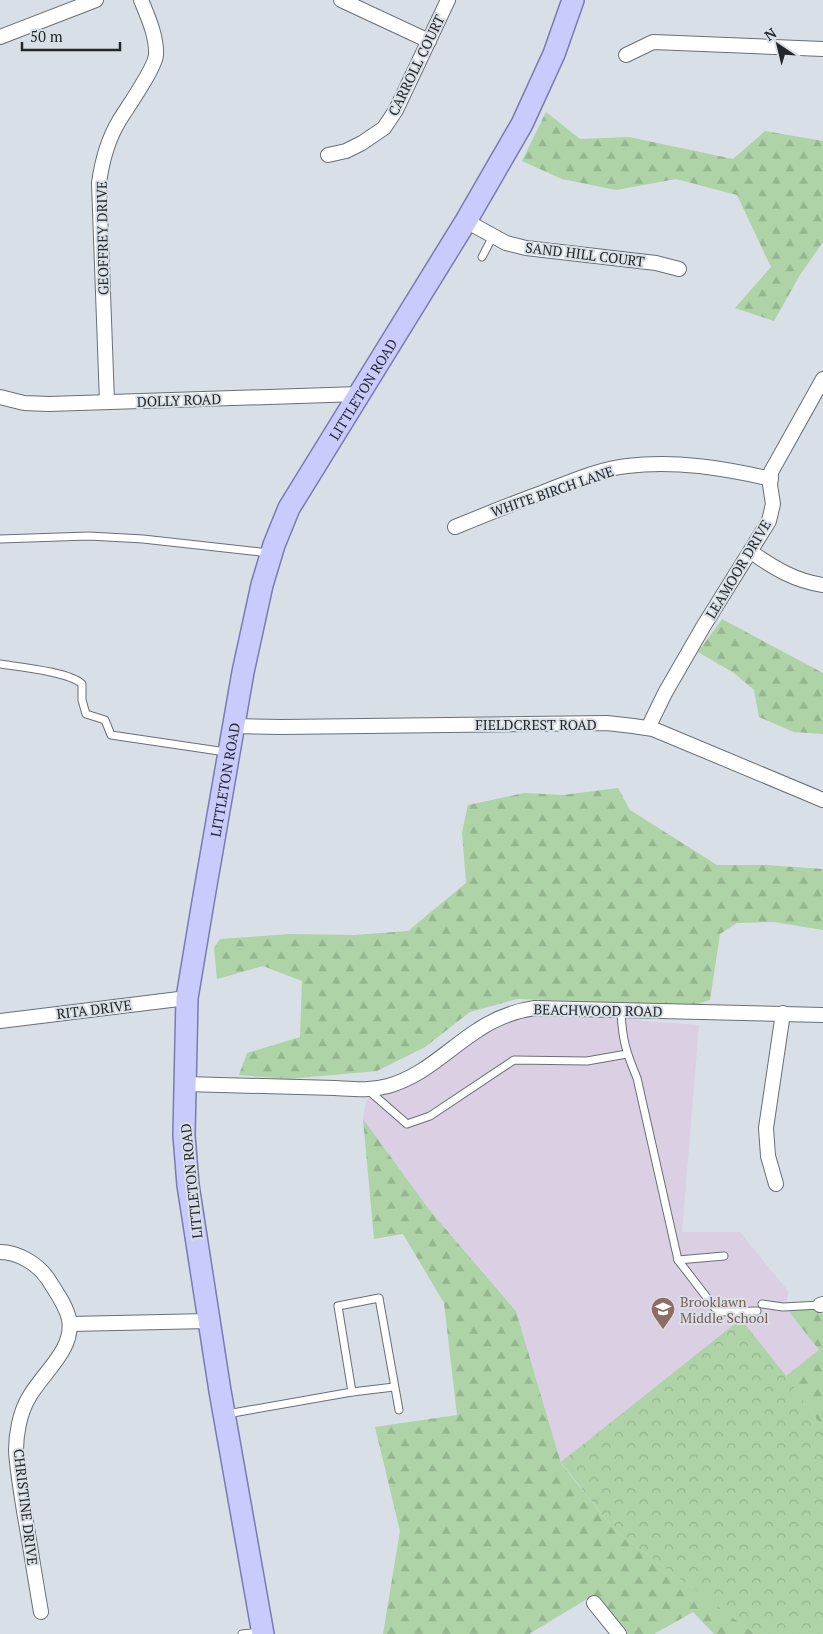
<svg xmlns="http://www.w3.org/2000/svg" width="823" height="1634" viewBox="0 0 823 1634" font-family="'PT Serif',serif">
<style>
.education{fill:#dbcfe3}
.forest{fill:url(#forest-firs)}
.park{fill:url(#park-crowns)}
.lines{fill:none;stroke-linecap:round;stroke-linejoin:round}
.lane-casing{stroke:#6a6f76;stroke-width:9}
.street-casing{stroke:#6a6f76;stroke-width:16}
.primary-casing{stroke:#787cb2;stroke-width:24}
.lane{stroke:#fff;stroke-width:7}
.street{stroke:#fff;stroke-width:14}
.primary{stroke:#cacbfd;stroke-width:21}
.labels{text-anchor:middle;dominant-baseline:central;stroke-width:4;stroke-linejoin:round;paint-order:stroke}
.street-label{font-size:14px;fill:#242729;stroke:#d8dfe6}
.education-label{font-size:14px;fill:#785e54;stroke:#d8dfe6;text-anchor:start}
</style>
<defs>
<pattern id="forest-firs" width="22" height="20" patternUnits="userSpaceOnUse" patternTransform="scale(1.25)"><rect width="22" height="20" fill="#add3a6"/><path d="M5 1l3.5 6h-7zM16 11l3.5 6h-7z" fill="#95b58f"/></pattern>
<pattern id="park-crowns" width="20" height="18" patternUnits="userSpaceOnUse" patternTransform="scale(1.25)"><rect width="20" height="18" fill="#add3a6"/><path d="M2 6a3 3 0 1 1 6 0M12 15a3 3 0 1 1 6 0" fill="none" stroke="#95b58f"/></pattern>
</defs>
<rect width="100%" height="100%" fill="#d8dfe6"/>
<path class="education" d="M608 1014 643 1021 699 1025 682 1232H740L788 1291 786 1308 819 1350 787 1376 823 1428V1634H753L628 1540 561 1462 516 1310 431 1212 363 1119 366 1101 373 1095 408 1083 440 1067 496 1025 517 1016Z"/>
<g class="forest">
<path d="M546 112 580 139 629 137 733 159 765 131 823 141V242L800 275 774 321 735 308 771 267 737 195 676 179 616 190 562 179 522 161Z"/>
<path d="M722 619 823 673V734L794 732 759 717 754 690 734 673 698 652Z"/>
<path d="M618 788 630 810 717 865H766L823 869V930L774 922 737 923 720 934 710 1000 694 1005 517 999 470 1012 425 1047 377 1071 288 1079 239 1075 247 1053 300 1037 302 981 263 966 217 979 214 948 220 939 291 934 354 935 408 931 466 883 462 832 468 805 524 793 563 795Z"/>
<path d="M363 1119 431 1212 516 1311 561 1463 614 1530 755 1634H714L693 1612 654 1634H624L592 1596 529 1634H383L400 1531 375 1427 457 1415 444 1303 403 1234 374 1239Z"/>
<path d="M786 1308H823V1428L786 1376 819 1350Z"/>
</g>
<path class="park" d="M741 1319 786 1376 823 1428V1634H755L614 1530 561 1462Z"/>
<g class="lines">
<defs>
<g id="lane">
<path d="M482 257 493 236"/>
<path d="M0 539 89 536 143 539 269 553"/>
<path d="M0 664C19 667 70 672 82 684V700L86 714 105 720 111 735 226 752"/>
<path d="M621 1010C622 1039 626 1052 637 1078L678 1260 724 1256"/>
<path d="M368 1090 407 1124 430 1116 514 1060 587 1061 627 1054"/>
<path d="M678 1260 718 1312 757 1311"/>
<path d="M762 1304 783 1307 820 1305"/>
<path d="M352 1392 394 1387"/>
<path d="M227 1414 352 1392 338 1306 379 1298 399 1410"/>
<path d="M242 1634 260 1632"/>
</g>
<g id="street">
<path d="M341 0 429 41"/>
<path d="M0 37 96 0"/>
<path d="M626 55 653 42 823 49"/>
<path d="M328 155 346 151 362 143 384 128 396 110 448 0"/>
<path d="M466 221 506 243 526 248 656 263 679 269"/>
<path d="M0 397 24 403 49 404 359 394"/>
<path d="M107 402 99 183C102 161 107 141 119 121 127 108 155 68 156 55 157 37 148 17 141 0"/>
<path d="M455 527C484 515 514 503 544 492 570 482 599 469 627 466 675 460 724 468 771 479"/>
<path d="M751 552C774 568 795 581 823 585"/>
<path d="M234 726 282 727 607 723 633 726 653 729 823 800"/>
<path d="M648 728 665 693 703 627 769 521 773 504 770 485 771 472 823 379"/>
<path d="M0 1021 187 998"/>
<path d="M185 1084 335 1088C354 1089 370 1091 388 1086 424 1076 448 1049 478 1030 496 1018 514 1011 535 1008L823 1015"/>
<path d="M776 1184 768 1156 766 1128 783 1013"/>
<path d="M0 1252C18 1252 38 1264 48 1279 56 1292 66 1305 69 1319 75 1350 41 1374 28 1399 20 1413 16 1434 16 1450 17 1470 21 1491 24 1511 30 1544 35 1578 41 1612"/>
<path d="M820 1305 823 1304"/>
<path d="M70 1324 209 1321"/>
<path d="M594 1603 619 1634"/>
</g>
<g id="primary">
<path id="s1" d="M263 1634 220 1391 188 1185 184 1135 187 998 203 902 243 672 262 585 274 545 289 508 466 221 522 124 554 54 573 0"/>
</g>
</defs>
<use href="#lane" class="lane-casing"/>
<use href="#street" class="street-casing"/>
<use href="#primary" class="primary-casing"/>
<use href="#lane" class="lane"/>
<use href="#street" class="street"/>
<use href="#primary" class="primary"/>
</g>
<defs>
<symbol id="school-pin" viewBox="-11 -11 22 30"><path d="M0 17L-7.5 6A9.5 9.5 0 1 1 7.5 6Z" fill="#8d6e63" stroke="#d8dfe6"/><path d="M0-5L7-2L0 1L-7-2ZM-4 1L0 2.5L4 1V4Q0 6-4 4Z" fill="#fff"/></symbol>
</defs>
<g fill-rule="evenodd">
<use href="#school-pin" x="649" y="1295" width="28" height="38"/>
</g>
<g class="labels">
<g class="street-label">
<text transform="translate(416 65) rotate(-64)">CARROLL COURT</text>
<text transform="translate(102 238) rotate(-91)">GEOFFREY DRIVE</text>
<text transform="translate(585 254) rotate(7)">SAND HILL COURT</text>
<text stroke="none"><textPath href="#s1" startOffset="1284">LITTLETON ROAD</textPath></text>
<text transform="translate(179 400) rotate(-2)">DOLLY ROAD</text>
<text transform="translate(552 491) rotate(-19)">WHITE BIRCH LANE</text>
<text transform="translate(738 569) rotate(-59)">LEAMOOR DRIVE</text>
<text x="536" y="724">FIELDCREST ROAD</text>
<text stroke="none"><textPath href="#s1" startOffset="864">LITTLETON ROAD</textPath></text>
<text transform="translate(94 1009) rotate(-7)">RITA DRIVE</text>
<text transform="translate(598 1010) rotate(1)">BEACHWOOD ROAD</text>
<text transform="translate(191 1181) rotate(-96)">LITTLETON ROAD</text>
<text transform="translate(26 1507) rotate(83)">CHRISTINE DRIVE</text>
</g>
<g class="education-label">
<text x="680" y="1301">Brooklawn<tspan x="680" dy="16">Middle School</tspan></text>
</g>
</g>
<g transform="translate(778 45) rotate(325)" stroke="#d8dfe6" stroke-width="4" paint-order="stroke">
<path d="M0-4L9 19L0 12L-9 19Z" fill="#242729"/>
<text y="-8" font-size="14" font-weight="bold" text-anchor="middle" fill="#242729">N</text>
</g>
<path d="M22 42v8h98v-8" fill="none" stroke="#242729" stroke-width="2.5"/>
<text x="30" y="42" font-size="15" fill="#242729" stroke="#d8dfe6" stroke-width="4" paint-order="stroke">50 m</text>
</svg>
